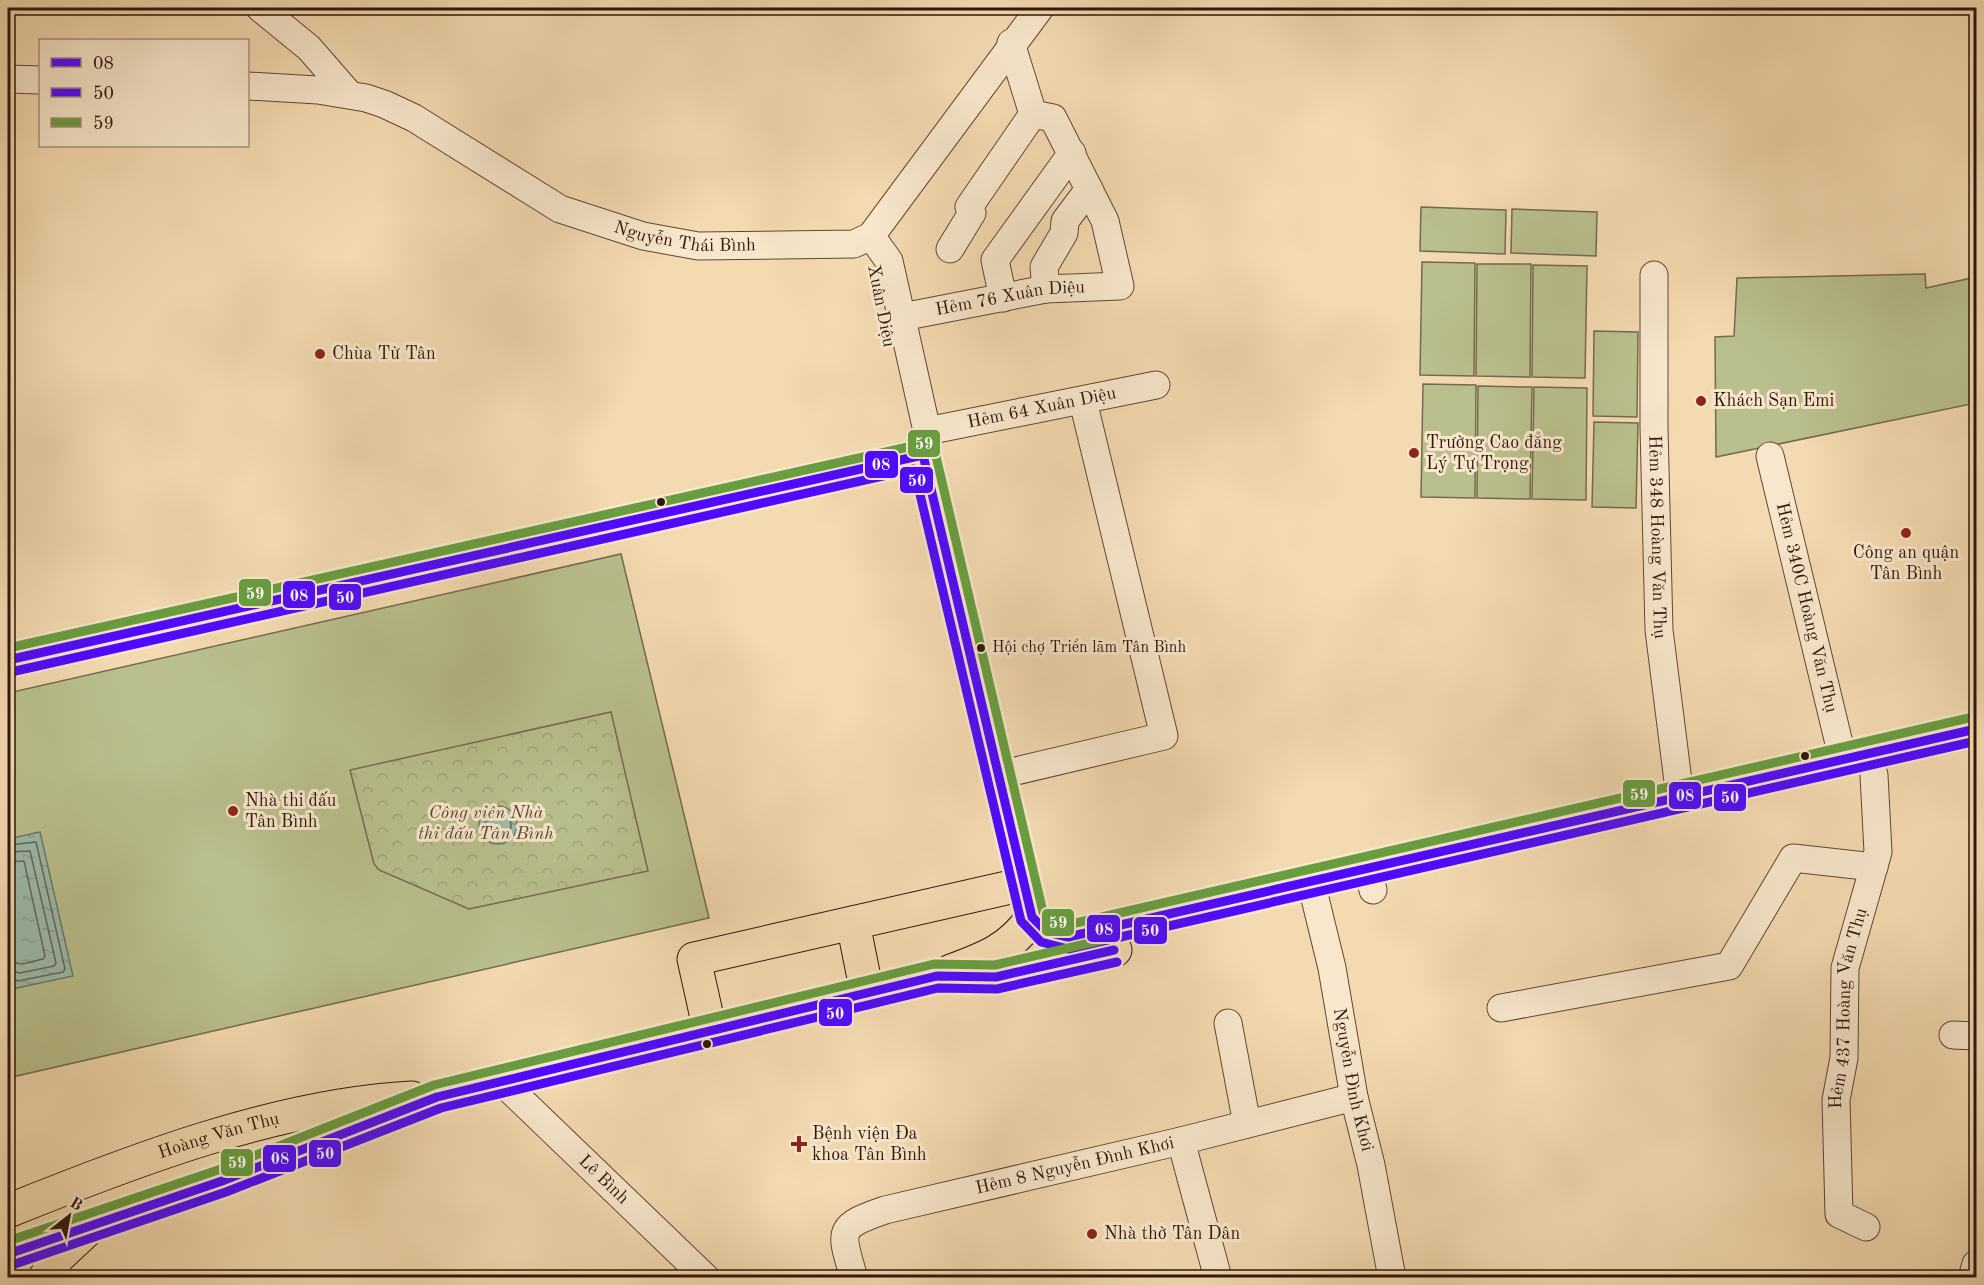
<svg xmlns="http://www.w3.org/2000/svg" width="1984" height="1285" viewBox="0 0 1984 1285" font-family="'Old Standard TT',serif">
<style>
.grass{fill:#b9c08d;stroke:#746b4c;stroke-width:1.5}
.park{fill:url(#park-crowns);stroke:#746b4c;stroke-width:1.5}
.water{fill:url(#water-ripples);stroke:#70796b;stroke-width:1.5}
.lines{fill:none;stroke-linecap:round;stroke-linejoin:round}
.shore{stroke:#66685a;stroke-width:1.5}
.minor-casing{stroke:#604734;stroke-width:29}
.major-casing{stroke:#2f160a;stroke-width:35}
.minor{stroke:#f8e7cc;stroke-width:27}
.major{stroke:#f4dab1;stroke-width:33}
.bus-1-casing{stroke:#f8e7cc;stroke-width:14}
.bus-2-casing{stroke:#f8e7cc;stroke-width:14}
.bus-3-casing{stroke:#f8e7cc;stroke-width:14}
.bus-1{stroke:#4f0aff;stroke-width:9}
.bus-2{stroke:#4f0aff;stroke-width:9}
.bus-3{stroke:#689e40;stroke-width:9}
.poi-dot{fill:#8f2418;stroke:#f8e7cc;stroke-width:2}
.bus-dot{fill:#2f160a;stroke:#f8e7cc;stroke-width:2}
.labels{text-anchor:middle;dominant-baseline:central;stroke-width:6;stroke-linejoin:round;paint-order:stroke}
.bus-label{font-size:16px;fill:#2f160a;stroke:#f8e7cc;text-anchor:start}
.street-label{font-size:18px;fill:#2f160a;stroke:#f8e7cc}
.poi-label{font-size:18px;fill:#2f160a;stroke:#f8e7cc;text-anchor:start}
.park-label{font-size:18px;font-style:italic;fill:#584931;stroke:#f8e7cc}
.line-badge{stroke:#f8e7cc;stroke-width:2}
.badge-label{font-size:16px;text-anchor:middle;font-weight:bold;fill:#fff}
</style>
<defs>
<pattern id="park-crowns" width="20" height="18" patternUnits="userSpaceOnUse" patternTransform="scale(1.5)"><rect width="20" height="18" fill="#b9c08d"/><path d="M2 6a3 3 0 1 1 6 0M12 15a3 3 0 1 1 6 0" fill="none" stroke="#9fa478"/></pattern>
<pattern id="water-ripples" width="26" height="14" patternUnits="userSpaceOnUse" patternTransform="scale(1.5)"><rect width="26" height="14" fill="#9cbbab"/><path d="M2 4q2-2 4 0t4 0M15 11q2-2 4 0t4 0" fill="none" stroke="#87a092"/></pattern>
</defs>
<rect width="100%" height="100%" fill="#f4dab1"/>
<filter id="stains"><feTurbulence type="fractalNoise" baseFrequency=".00333" numOctaves="4"/><feColorMatrix values="0 0 0 0 .2 0 0 0 0 .09 0 0 0 0 .02 0 0 0 .5 -.17"/></filter>
<radialGradient id="worn" r=".72"><stop offset=".6" stop-color="#630" stop-opacity="0"/><stop offset="1" stop-color="#630" stop-opacity=".3"/></radialGradient>
<g class="grass">
<path d="M1421 207 1506 210 1505 254 1420 251Z"/>
<path d="M1512 209 1597 212 1596 256 1511 253Z"/>
<path d="M1422 262 1475 263 1474 376 1420 375Z"/>
<path d="M1477 264H1531L1530 377 1476 376Z"/>
<path d="M1533 265 1587 266 1585 378 1532 377Z"/>
<path d="M1925 274 1926 288 1976 277V403L1716 457 1715 337 1734 336 1737 278Z"/>
<path d="M1594 331 1638 332 1637 417 1593 416Z"/>
<path d="M1423 384 1476 385 1475 498 1421 497Z"/>
<path d="M1478 386 1532 387 1530 499 1477 498Z"/>
<path d="M1534 387 1587 388 1586 500 1532 499Z"/>
<path d="M1594 422 1638 423 1636 508 1592 507Z"/>
<path d="M621 554 709 918 12 1077 8 1058V693Z"/>
</g>
<path class="park" d="M611 712 648 871 469 909 379 870 374 864 350 770Z"/>
<g class="water">
<circle cx="498" cy="825" r="19"/>
<path d="M40 832 73 976 12 989 8 971V839Z"/>
</g>
<g class="lines">
<g class="shore">
<circle cx="498" cy="825" r="13"/>
<path d="M8 845 36 842 65 969 63 972 18 981 8 977"/>
<path d="M8 852 30 851 56 963 54 966 20 973 8 970"/>
<path d="M8 862 24 861 45 956 43 959 22 964 8 961"/>
</g>
<defs>
<g id="minor">
<path d="M260 8 309 48 349 94"/>
<path d="M8 79 40 80"/>
<path id="s1" d="M248 86 318 90 366 98 384 104 414 118 560 209 643 236 698 246 854 244 871 236 1040 8"/>
<path d="M871 236 889 261 927 431 925 447"/>
<path d="M950 249 972 213 969 207 1033 114"/>
<path id="s2" d="M1654 275V428L1659 630 1680 797"/>
<path d="M1046 289 1044 267 1064 233 1065 221 1089 189"/>
<path d="M1003 298 995 260 1072 153"/>
<path id="s3" d="M902 317 1046 289 1120 286 1105 221 1053 118 1033 114 1011 43"/>
<path id="s4" d="M927 431 1156 385"/>
<path id="s5" d="M1770 456 1843 760"/>
<path d="M999 775 1164 736 1083 401"/>
<path d="M1367 869 1373 890"/>
<path id="s6" d="M1311 882 1332 968 1354 1097 1371 1165 1392 1278"/>
<path d="M1501 1008 1729 966 1793 858 1874 867"/>
<path d="M1228 1023 1247 1124"/>
<path d="M1953 1035 1976 1036"/>
<path id="s7" d="M502 1082 706 1278"/>
<path d="M1181 1141 1218 1278"/>
<path id="s8" d="M1866 1227 1839 1214 1836 1100 1844 1058 1845 968 1878 852 1874 775"/>
<path id="s9" d="M854 1278C840 1230 836 1227 885 1210L1181 1141 1354 1097"/>
<path d="M1972 1278 1976 1264"/>
</g>
<g id="major">
<path d="M8 660 923 455 1032 917C1042 932 1050 935 1068 937L1976 729"/>
<path d="M853 923 867 993"/>
<path d="M951 971C984 959 1013 948 1032 917"/>
<path d="M710 1031 694 959 1024 884"/>
<path id="s10" d="M8 1211C132 1161 277 1105 412 1098"/>
<path d="M8 1254 222 1181 437 1097 937 976 996 977 1115 950"/>
<path d="M45 1278 58 1257 87 1230"/>
</g>
</defs>
<use href="#minor" class="minor-casing"/>
<use href="#major" class="major-casing"/>
<use href="#minor" class="minor"/>
<use href="#major" class="major"/>
<defs>
<g id="bus-1">
<path d="M8 660 923 455 1032 917 1047 932 1068 937 1976 729"/>
<path d="M8 1254 222 1181 437 1097 937 976 996 977 1114 950"/>
</g>
<g id="bus-2">
<path d="M11 672 914 469 1021 921 1041 942 1068 949 1976 741"/>
<path d="M12 1265 226 1192 441 1108 938 988 997 989 1117 962"/>
</g>
<g id="bus-3">
<path d="M8 648 926 443 935 452 1043 912 1053 921 1067 925 1973 717"/>
<path d="M8 1241 218 1170 434 1085 934 964 995 965 1111 938"/>
</g>
</defs>
<use href="#bus-1" class="bus-1-casing"/>
<use href="#bus-2" class="bus-2-casing"/>
<use href="#bus-3" class="bus-3-casing"/>
<use href="#bus-1" class="bus-1"/>
<use href="#bus-2" class="bus-2"/>
<use href="#bus-3" class="bus-3"/>
</g>
<g class="poi-dot">
<circle cx="320" cy="354" r="6"/>
<circle cx="1701" cy="401" r="6"/>
<circle cx="1414" cy="453" r="6"/>
<circle cx="1906" cy="533" r="6"/>
<circle cx="233" cy="811" r="6"/>
<path d="M796 1135h6v6h6v6h-6v6h-6v-6h-6v-6h6z"/>
<circle cx="1092" cy="1234" r="6"/>
</g>
<g class="bus-dot">
<circle cx="661" cy="502" r="5"/>
<circle cx="981" cy="648" r="5"/>
<circle cx="1805" cy="756" r="5"/>
<circle cx="707" cy="1044" r="5"/>
</g>
<g class="labels">
<g class="bus-label">
<text x="992" y="648">Hội chợ Triển lãm Tân Bình</text>
</g>
<g class="street-label">
<text stroke="none"><textPath href="#s1" startOffset="472">Nguyễn Thái Bình</textPath></text>
<text stroke="none"><textPath href="#s3" startOffset="110">Hẻm 76 Xuân Diệu</textPath></text>
<text transform="translate(881 306) rotate(79)">Xuân Diệu</text>
<text stroke="none"><textPath href="#s4" startOffset="117">Hẻm 64 Xuân Diệu</textPath></text>
<text stroke="none"><textPath href="#s2" startOffset="262">Hẻm 348 Hoàng Văn Thụ</textPath></text>
<text stroke="none"><textPath href="#s5" startOffset="156">Hẻm 340C Hoàng Văn Thụ</textPath></text>
<text stroke="none"><textPath href="#s8" startOffset="237">Hẻm 437 Hoàng Văn Thụ</textPath></text>
<text stroke="none"><textPath href="#s6" startOffset="202">Nguyễn Đình Khơi</textPath></text>
<text stroke="none"><textPath href="#s10" startOffset="224">Hoàng Văn Thụ</textPath></text>
<text stroke="none"><textPath href="#s9" startOffset="288">Hẻm 8 Nguyễn Đình Khơi</textPath></text>
<text stroke="none"><textPath href="#s7" startOffset="141">Lê Bình</textPath></text>
</g>
<g class="poi-label">
<text x="332" y="354">Chùa Từ Tân</text>
<text x="1713" y="401">Khách Sạn Emi</text>
<text x="1426" y="443">Trường Cao đẳng<tspan x="1426" dy="21">Lý Tự Trọng</tspan></text>
<text x="1906" y="553" text-anchor="middle">Công an quận<tspan x="1906" dy="21">Tân Bình</tspan></text>
<text x="245" y="801">Nhà thi đấu<tspan x="245" dy="21">Tân Bình</tspan></text>
<text x="812" y="1134">Bệnh viện Đa<tspan x="812" dy="21">khoa Tân Bình</tspan></text>
<text x="1104" y="1234">Nhà thờ Tân Dân</text>
</g>
<g class="park-label">
<text x="486" y="813">Công viên Nhà<tspan x="486" dy="21">thi đấu Tân Bình</tspan></text>
</g>
</g>
<g class="line-badge">
<rect x="907" y="429" width="34" height="29" rx="6" fill="#689e40"/>
<rect x="864" y="450" width="35" height="29" rx="6" fill="#4f0aff"/>
<rect x="899" y="466" width="35" height="28" rx="6" fill="#4f0aff"/>
<rect x="238" y="578" width="34" height="29" rx="6" fill="#689e40"/>
<rect x="282" y="580" width="34" height="29" rx="6" fill="#4f0aff"/>
<rect x="328" y="583" width="34" height="28" rx="6" fill="#4f0aff"/>
<rect x="1622" y="779" width="34" height="29" rx="6" fill="#689e40"/>
<rect x="1668" y="781" width="34" height="29" rx="6" fill="#4f0aff"/>
<rect x="1713" y="783" width="34" height="29" rx="6" fill="#4f0aff"/>
<rect x="1041" y="908" width="34" height="29" rx="6" fill="#689e40"/>
<rect x="1086" y="914" width="35" height="29" rx="6" fill="#4f0aff"/>
<rect x="1133" y="916" width="35" height="29" rx="6" fill="#4f0aff"/>
<rect x="818" y="998" width="35" height="29" rx="6" fill="#4f0aff"/>
<rect x="308" y="1139" width="34" height="29" rx="6" fill="#4f0aff"/>
<rect x="262" y="1144" width="35" height="29" rx="6" fill="#4f0aff"/>
<rect x="220" y="1148" width="34" height="29" rx="6" fill="#689e40"/>
</g>
<g class="badge-label">
<text x="924" y="449">59</text>
<text x="881" y="470">08</text>
<text x="917" y="486">50</text>
<text x="255" y="599">59</text>
<text x="299" y="601">08</text>
<text x="345" y="603">50</text>
<text x="1639" y="800">59</text>
<text x="1685" y="801">08</text>
<text x="1730" y="803">50</text>
<text x="1058" y="928">59</text>
<text x="1104" y="935">08</text>
<text x="1150" y="936">50</text>
<text x="835" y="1019">50</text>
<text x="325" y="1159">50</text>
<text x="280" y="1164">08</text>
<text x="237" y="1168">59</text>
</g>
<rect width="1984" height="1285" fill="none" stroke="#f4dab1" stroke-width="30"/>
<rect x="9" y="9" width="1966" height="1267" fill="none" stroke="#2f160a" stroke-width="3"/>
<rect x="15" y="15" width="1954" height="1255" fill="none" stroke="#2f160a" stroke-width="1.5"/>
<rect x="39" y="39" width="210" height="108" fill="#f8e7cc" stroke="#a8937e" stroke-width="1.5"/>
<rect x="51" y="58" width="30" height="9" fill="#4f0aff" stroke="#a8937e" stroke-width="1.5"/>
<text x="93" y="69" font-size="18" fill="#2f160a">08</text>
<rect x="51" y="88" width="30" height="9" fill="#4f0aff" stroke="#a8937e" stroke-width="1.5"/>
<text x="93" y="99" font-size="18" fill="#2f160a">50</text>
<rect x="51" y="118" width="30" height="9" fill="#689e40" stroke="#a8937e" stroke-width="1.5"/>
<text x="93" y="129" font-size="18" fill="#2f160a">59</text>
<g transform="translate(69 1216) rotate(31)" stroke="#f8e7cc" stroke-width="4.5" paint-order="stroke">
<path d="M0-4.5L10 22L0 15L-10 22Z" fill="#2f160a"/>
<text y="-9" font-size="16" font-weight="bold" text-anchor="middle" fill="#2f160a">B</text>
</g>
<rect width="100%" height="100%" filter="url(#stains)"/>
<rect width="100%" height="100%" fill="url(#worn)"/>
</svg>
